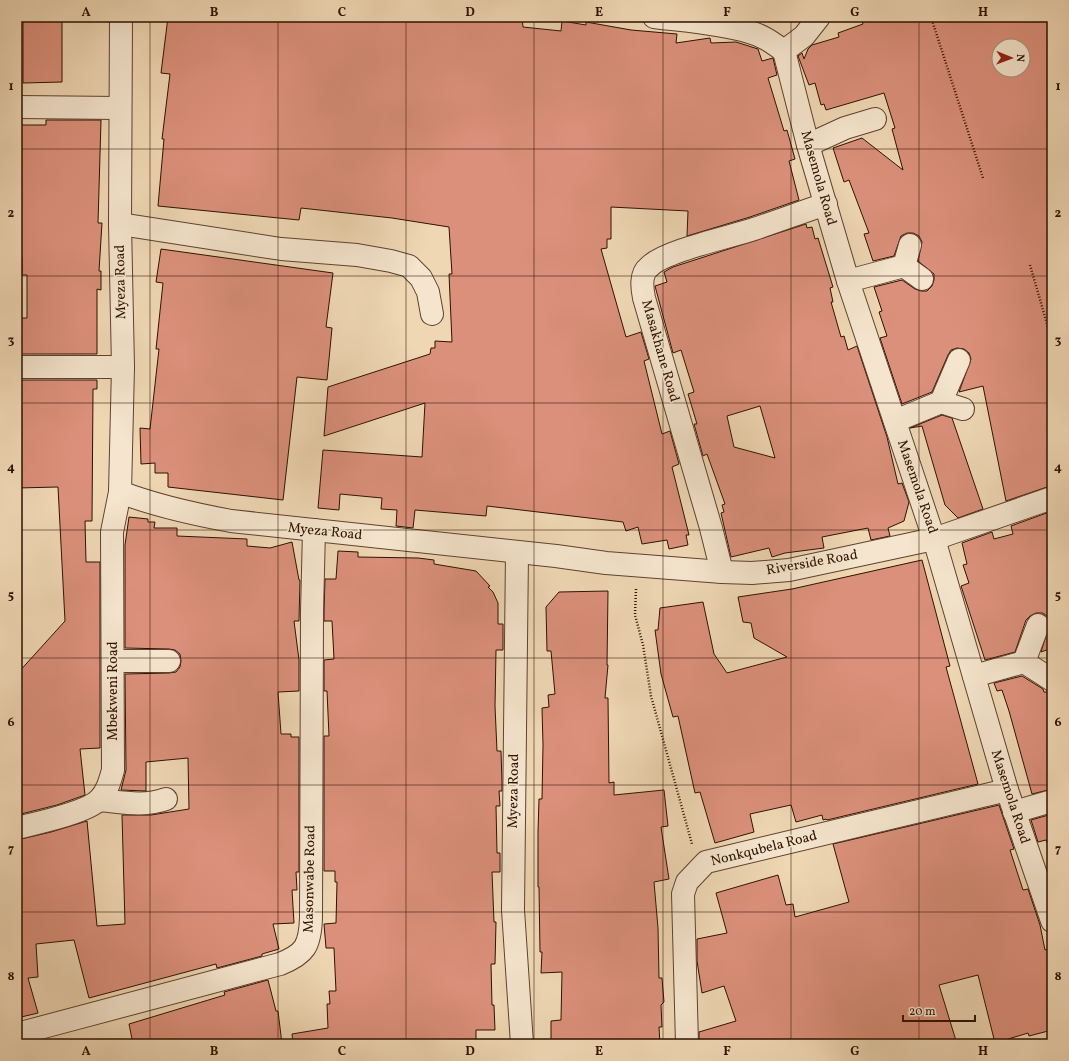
<svg xmlns="http://www.w3.org/2000/svg" width="1069" height="1061" viewBox="0 0 1069 1061" font-family="Vollkorn,serif">
<style>
.building{fill:#db907b;stroke:#2e1100;fill-rule:evenodd}
.lines{fill:none;stroke-linecap:round;stroke-linejoin:round}
.minor-casing{stroke:#5e422d;stroke-width:24}
.path{stroke:#2e1100;stroke-width:2.5;stroke-dasharray:1 2;stroke-linecap:butt}
.minor{stroke:#f5e5ce;stroke-width:22}
.grid{fill:none;stroke:#2e1100;stroke-width:1;stroke-opacity:0.55}
.labels{text-anchor:middle;dominant-baseline:central;stroke-width:3;stroke-linejoin:round;paint-order:stroke}
.street-label{font-size:14px;fill:#2e1100;stroke:#f5e5ce}
.neatline{fill:none;stroke:#2e1100;stroke-width:1.5}
.grid-label{font-size:13px;text-anchor:middle;font-weight:bold;fill:#2e1100}
</style>
<rect width="100%" height="100%" fill="#efd7b4"/>
<filter id="stains"><feTurbulence type="fractalNoise" baseFrequency=".005" numOctaves="4"/><feColorMatrix values="0 0 0 0 .2 0 0 0 0 .09 0 0 0 0 .02 0 0 0 .5 -.17"/></filter>
<radialGradient id="worn" r=".72"><stop offset=".6" stop-color="#630" stop-opacity="0"/><stop offset="1" stop-color="#630" stop-opacity=".3"/></radialGradient>
<g class="building">
<path d="M23 17H62V82L23 83Z"/>
<path d="M168 17H522L523 27 561 31 562 21 586 25V22L631 30 677 34 676 43 710 38 711 43 736 42 758 49 762 61 773 58 777 75 768 78 784 131 787 130 795 159 789 161 799 200 750 217 687 236 688 211 611 207V239H607V248L601 249 626 337 641 332 649 359 644 361 662 434 670 431 679 464 672 467 689 535H686L688 545 669 549 667 540 642 544 638 527 626 531 623 522 487 506 486 516 415 510 413 528 396 526 397 510 381 509 382 498 340 494 339 510 318 508 323 450 422 457 425 403 324 436 328 387 430 354 431 348H435V341L452 342 449 274H452L449 227 392 218 301 208 299 220 158 206 164 139H162L170 74 161 73Z"/>
<path d="M861 17H1052V483H1050V486L1006 501 983 386 959 392 971 359 969 353 964 349 957 348 951 350 948 355 932 392 902 404 880 338 887 336 879 312 882 311 874 287 902 280 915 289 921 291H927L932 286 934 280V274L918 261 922 242 919 236 913 233H907L901 236 894 256 873 261 864 234 869 233 849 180 844 182 833 148 862 138 903 170 892 129 895 128 884 93 826 110 824 104 821 105 815 83 809 85 798 56 802 53 804 59 808 49 812 45 839 37 838 33 863 24ZM999 46H1023V70H999Z"/>
<path d="M46 120H101L98 223H102L99 271H101V290L97 289V354H17V318H27V275H22V257H17V125H46Z"/>
<path d="M806 224 807 228 812 227 815 239 818 238 833 287 830 288 833 302H831L841 337 844 336 848 350 857 346 887 437 898 484 902 483 909 502 904 521 888 528 890 536 871 540 868 528 822 537 824 548 785 553 772 557 769 548 731 557 721 513 724 512 722 505 725 504 707 454 703 456 694 424H697L688 394 694 392 681 350 673 353 655 286 667 282 664 272 673 267ZM760 406 775 458 734 447 727 416Z"/>
<path d="M161 249 333 273 326 327 332 328 327 380 297 377 283 500 168 487V473H155V463L141 464 140 428 150 429 159 349H156L163 283 156 282Z"/>
<path d="M17 380H97V389H93L92 521H85L86 562H100V748L80 749 85 795 57 805 17 815V674L65 621 58 487 17 488Z"/>
<path d="M942 415 952 418 983 509 958 518 945 505 922 426 910 428Z"/>
<path d="M1052 511V648L1041 652 1050 623 1048 617 1043 613H1036L1030 616 1026 620 1015 652 985 660 961 586 969 583 963 565 967 564 962 543 992 532 994 539 1013 534 1011 526Z"/>
<path d="M129 517 148 519V522H155L154 528H177V536L247 539V546L270 548 292 542 299 580H300L299 621H294L299 660V691L278 692 281 734H291V737H299V872H296L297 890H292L294 923 273 924 279 949 262 954V956L217 968 216 964 89 998 74 940 36 944 38 977 28 978 38 1013 17 1018V840L51 832 87 821 97 926 125 924 122 815H151L189 809 188 758 146 762V791L121 790 126 770 125 674 169 673 176 672 180 667 181 661 180 654 175 650 169 649 125 648V545Z"/>
<path d="M338 551 358 552V557L418 558 434 560V564L476 571 490 586 488 587 493 592 498 603V624H503V650H496L495 706 497 751H501L502 782V791H499L500 806H496L497 853H500V872H492L494 922H496L495 964H491L492 1005H494L495 1030H476V1042L293 1044 292 1034 328 1028 327 1004H330L329 991H336L334 948H326L324 924 336 923 337 882H335V871H324V736H329L327 691H324V660L334 659 332 621H324V612L325 579H336Z"/>
<path d="M922 560 950 666 946 667 978 784 827 820 826 819 823 820 822 815 796 822 791 805 750 814 754 832 715 843 700 792 695 793 678 716 673 717 661 674 655 630H658L660 608 703 602 714 654 727 673 787 657 754 638 751 623 743 622 738 597 792 589Z"/>
<path d="M608 591 607 665H608L605 698H608L609 783 614 782V795L664 790 668 826 661 827 669 879 654 882 658 928 659 978H662L664 1002 661 1005 662 1027H659L660 1044H551V1021L561 1020 562 972 541 973 542 952H540L539 887H538V832L539 799H542L543 745 542 708 549 707 548 695 555 694 551 651H547L546 607 559 592Z"/>
<path d="M1022 676 1043 689 1044 692H1052V789L1032 794 1009 711 1002 690 997 691 994 683Z"/>
<path d="M999 805 1014 849 1010 850 1023 890 1028 889 1040 925 1045 950 1052 947V1030L1029 1036 1028 1033 995 1043 978 975 939 985 957 1044H699V1032L736 1021 724 986 702 993 697 961V939L727 933 716 893 778 875 786 905 793 904 795 917 849 902 833 844Z"/>
<path d="M1052 814V842L1047 843 1046 840 1038 842 1031 820Z"/>
<path d="M268 980 276 1011H278L282 1044H210V1040L191 1044H133L129 1024 225 995 224 992Z"/>
</g>
<g class="lines">
<defs>
<g id="minor">
<path d="M121 17 120 224 123 367 120 492C156 506 193 514 231 521L556 556 606 563 722 572 752 573 789 570 934 539 1052 498"/>
<path d="M654 17C685 21 719 23 749 32 762 35 773 43 784 51L804 36 819 17"/>
<path d="M784 51 808 145 848 281 934 539 1007 790 1052 921"/>
<path d="M17 107 120 108"/>
<path d="M808 145 845 128 875 119"/>
<path d="M120 224 281 249 357 255 391 261 409 266 421 278 428 292 432 314"/>
<path d="M904 266 922 279"/>
<path d="M848 281 904 266 910 245"/>
<path d="M17 367H123"/>
<path d="M941 402 963 409"/>
<path d="M895 421 941 402 959 360"/>
<path d="M517 553 513 910 522 1044"/>
<path d="M722 572 711 528 644 298C642 288 640 274 649 267 664 251 730 237 754 229 778 221 802 212 826 204"/>
<path d="M113 661H169"/>
<path d="M1024 662 1052 680"/>
<path d="M974 676 1024 662 1038 625"/>
<path d="M99 800C121 802 145 807 166 799"/>
<path d="M1014 812 1052 801"/>
<path d="M17 828C37 823 85 813 99 800 107 792 110 781 113 770L112 532 120 492"/>
<path d="M17 1034 280 964C305 954 310 946 311 918L312 612 314 530"/>
<path d="M687 1044 683 894 687 882 706 862 1007 790"/>
</g>
</defs>
<use href="#minor" class="minor-casing"/>
<g class="path">
<path d="M931 17 983 178"/>
<path d="M1030 265 1052 341"/>
<path d="M636 589 635 615 643 645 651 696 692 844"/>
</g>
<use href="#minor" class="minor"/>
</g>
<path class="grid" d="M150 17V1044M278 17V1044M406 17V1044M534 17V1044M663 17V1044M791 17V1044M919 17V1044M17 149H1052M17 276H1052M17 403H1052M17 530H1052M17 658H1052M17 785H1052M17 912H1052"/>
<g class="labels">
<g class="street-label">
<text transform="translate(818 178) rotate(74)">Masemola Road</text>
<text transform="translate(121 282) rotate(-91)">Myeza Road</text>
<text transform="translate(660 351) rotate(74)">Masakhane Road</text>
<text transform="translate(917 487) rotate(71)">Masemola Road</text>
<text transform="translate(325 532) rotate(6)">Myeza Road</text>
<text transform="translate(812 563) rotate(-10)">Riverside Road</text>
<text transform="translate(113 691) rotate(-90)">Mbekweni Road</text>
<text transform="translate(514 791) rotate(-89)">Myeza Road</text>
<text transform="translate(1010 797) rotate(72)">Masemola Road</text>
<text transform="translate(764 849) rotate(-14)">Nonkqubela Road</text>
<text transform="translate(310 879) rotate(-89)">Masonwabe Road</text>
</g>
</g>
<rect width="1069" height="1061" fill="none" stroke="#efd7b4" stroke-width="44"/>
<g transform="translate(1011 58) rotate(91)"><circle r="19" fill="#f5e5ce" stroke="#a5907c"/>
<path d="M0-3L7 15L0 10L-7 15Z" fill="#8f2418"/>
<text y="-6" font-size="11" font-weight="bold" text-anchor="middle" fill="#2e1100">N</text>
</g>
<path d="M903 1015v6h72v-6" fill="none" stroke="#2e1100" stroke-width="2"/>
<text x="909" y="1015" font-size="12" fill="#2e1100" stroke="#f5e5ce" stroke-width="3" paint-order="stroke">20 m</text>
<rect x="22" y="22" width="1025" height="1017" class="neatline"/>
<g class="grid-label">
<text x="86" y="16">A</text>
<text x="214" y="16">B</text>
<text x="342" y="16">C</text>
<text x="470" y="16">D</text>
<text x="599" y="16">E</text>
<text x="727" y="16">F</text>
<text x="855" y="16">G</text>
<text x="983" y="16">H</text>
<text x="11" y="90">1</text>
<text x="1058" y="90">1</text>
<text x="11" y="217">2</text>
<text x="1058" y="217">2</text>
<text x="11" y="344">3</text>
<text x="1058" y="344">3</text>
<text x="11" y="471">4</text>
<text x="1058" y="471">4</text>
<text x="11" y="599">5</text>
<text x="1058" y="599">5</text>
<text x="11" y="726">6</text>
<text x="1058" y="726">6</text>
<text x="11" y="853">7</text>
<text x="1058" y="853">7</text>
<text x="11" y="980">8</text>
<text x="1058" y="980">8</text>
<text x="86" y="1055">A</text>
<text x="214" y="1055">B</text>
<text x="342" y="1055">C</text>
<text x="470" y="1055">D</text>
<text x="599" y="1055">E</text>
<text x="727" y="1055">F</text>
<text x="855" y="1055">G</text>
<text x="983" y="1055">H</text>
</g>
<rect width="100%" height="100%" filter="url(#stains)"/>
<rect width="100%" height="100%" fill="url(#worn)"/>
</svg>
